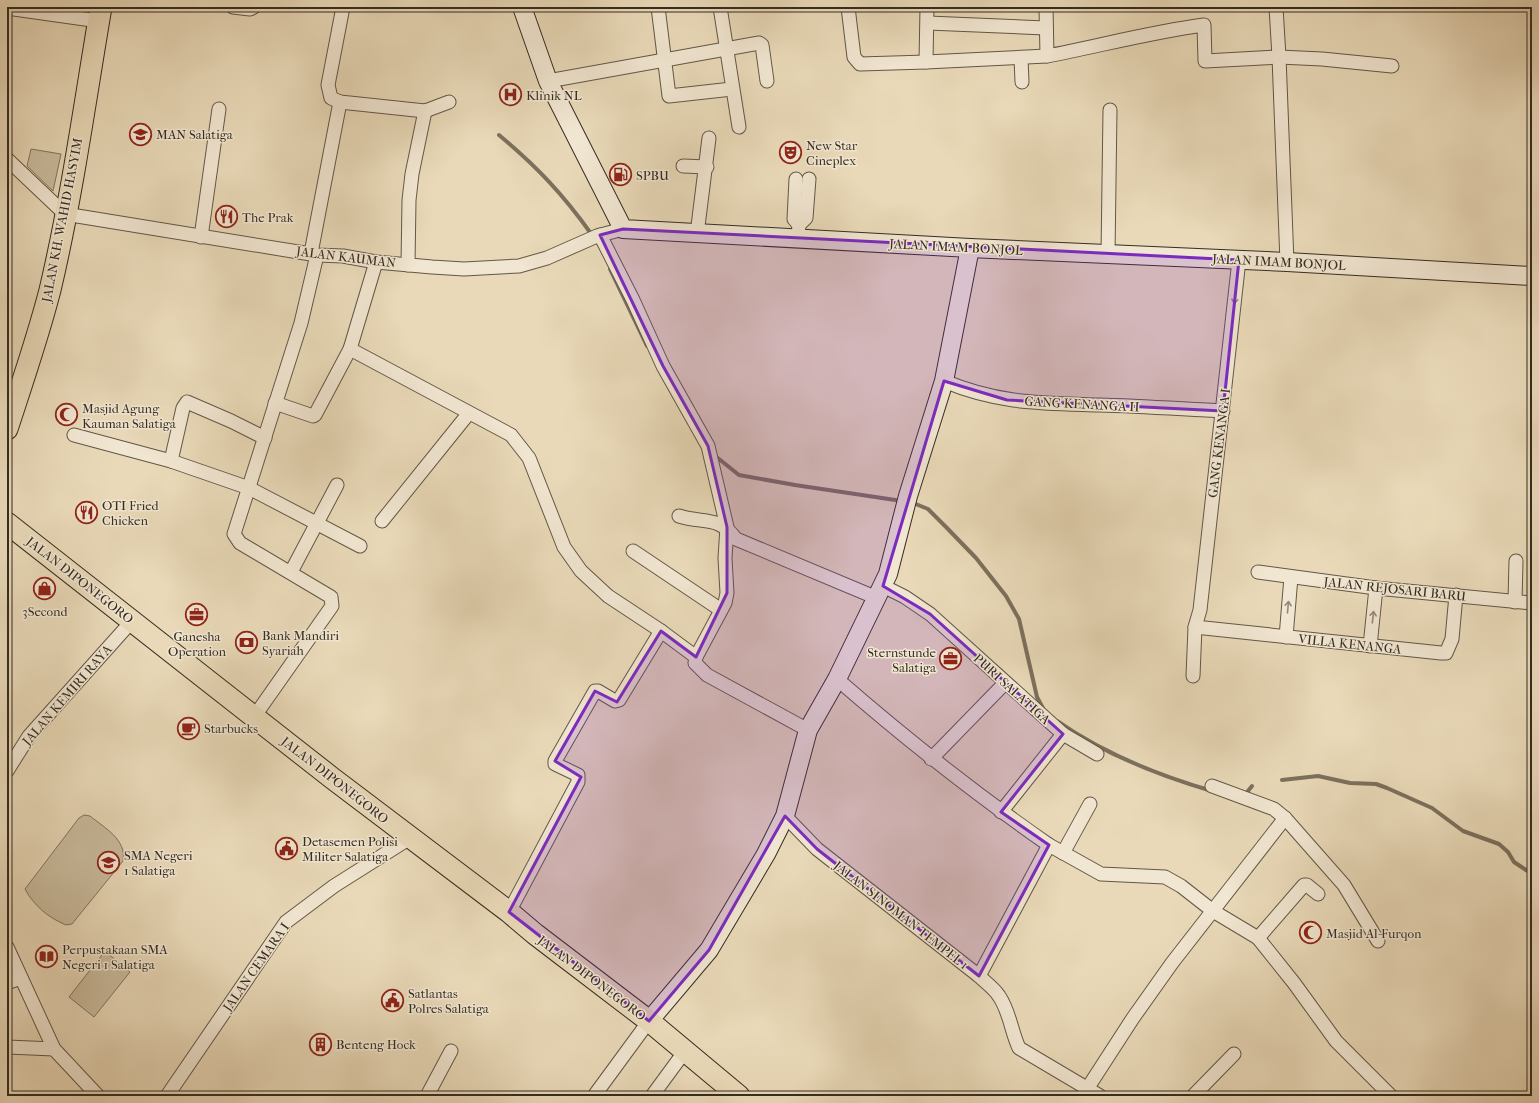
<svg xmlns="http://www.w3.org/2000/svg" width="1539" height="1103" viewBox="0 0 1539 1103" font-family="'IM FELL French Canon',serif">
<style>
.green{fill:#cabc9e;stroke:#807460}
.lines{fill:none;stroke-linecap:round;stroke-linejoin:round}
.stream{stroke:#7c705d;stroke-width:4}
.street-casing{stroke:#625747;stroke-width:15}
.secondary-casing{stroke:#352c21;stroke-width:20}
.primary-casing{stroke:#352c21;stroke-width:23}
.street{stroke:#f1e6d1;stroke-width:13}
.secondary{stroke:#f1e6d1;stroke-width:18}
.primary{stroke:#e9d9b8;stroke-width:21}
.oneway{stroke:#938979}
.marked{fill:#7b2cbf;fill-opacity:0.2;stroke:#7b2cbf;stroke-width:3;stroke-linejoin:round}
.labels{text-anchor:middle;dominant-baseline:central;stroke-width:3;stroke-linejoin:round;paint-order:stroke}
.poi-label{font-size:13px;fill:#352c21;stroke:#f1e6d1;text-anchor:start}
.street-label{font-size:13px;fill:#352c21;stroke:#f1e6d1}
</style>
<rect width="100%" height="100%" fill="#e9d9b8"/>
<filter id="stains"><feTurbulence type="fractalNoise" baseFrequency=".005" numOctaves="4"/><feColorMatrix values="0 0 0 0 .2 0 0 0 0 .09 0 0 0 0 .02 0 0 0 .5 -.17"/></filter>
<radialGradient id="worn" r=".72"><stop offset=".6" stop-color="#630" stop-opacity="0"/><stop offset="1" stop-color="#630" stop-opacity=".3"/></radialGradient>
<g class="green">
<path d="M31 149 61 154 53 191 27 166Z"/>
<path d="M84 815 90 816C105 828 127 840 123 861L72 924 66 925C49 918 34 906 25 889L79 818Z"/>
<path d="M105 951 130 972 94 1017 69 997Z"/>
</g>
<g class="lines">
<g class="stream">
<path d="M499 135C537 167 563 194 592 235"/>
<path d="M610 269 647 346"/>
<path d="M714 455 739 475 795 485 902 501"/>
<path d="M911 502 928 509 946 527 976 558 1006 596 1019 619 1037 697 1045 712"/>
<path d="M1057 721C1104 754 1157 775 1212 791"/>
<path d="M1282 780 1318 776 1350 783 1376 784 1387 788 1432 808 1463 831 1499 844 1508 852 1514 862 1532 874"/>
<path d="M1244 796 1252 786"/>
</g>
<defs>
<g id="street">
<path d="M233 7 250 9 254 7"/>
<path d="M343 7 328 85 331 98 340 102 425 111 449 102"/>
<path d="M658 7 669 96 732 89"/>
<path d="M720 7 739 127"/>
<path d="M848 7 854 57 860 64 926 62 927 7"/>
<path d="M1046 7 1047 56C1099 46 1151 32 1204 25L1205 61 1279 57 1322 59 1392 66"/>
<path d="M1276 7 1279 57 1287 262"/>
<path d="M7 8 99 21"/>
<path d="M928 23 1046 28"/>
<path d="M1021 58 1022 82"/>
<path d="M926 62 1047 56"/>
<path d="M548 81 759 43 762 45 767 81"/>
<path d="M7 159 65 214 317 255 343 256 376 262 432 267 464 269 519 266 547 258 597 236 623 229"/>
<path d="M683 166 707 167"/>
<path d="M796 179 794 219 799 225"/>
<path d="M697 234 709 138"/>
<path d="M600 235 633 300 663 366 708 446 727 527 725 558 727 593 725 603 696 657 695 663 707 675 808 730"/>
<path d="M201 237 219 109"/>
<path d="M798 238 799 225 806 218 809 179"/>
<path d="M311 253 340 102"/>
<path d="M1108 254 1110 110"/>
<path d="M376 262 350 349 511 435 529 458 564 547 581 571 608 596 661 631 696 657"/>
<path d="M408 265 409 200 412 174 425 111"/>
<path d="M944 381C999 404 1041 403 1099 405 1140 406 1182 409 1223 411"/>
<path d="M275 403 313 416 315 415 350 349"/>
<path d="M74 435 171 461 249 488 360 546"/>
<path d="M171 461 183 408 187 402 231 421 265 438"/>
<path d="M679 516C704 524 718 515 736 539L877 598"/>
<path d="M382 521 469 413"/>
<path d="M633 551 721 610"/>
<path d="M291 572 337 485"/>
<path d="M1258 572 1376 588 1532 603"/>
<path d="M883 586 905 597 930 614 1063 734 1001 812"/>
<path d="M1515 602 1516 561"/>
<path d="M1195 627 1441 653H1446L1452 639 1456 595"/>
<path d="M1286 637 1291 577"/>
<path d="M1370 646 1376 588"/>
<path d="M1193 676 1195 627 1200 610 1239 260"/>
<path d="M837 679C906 739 974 793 1049 845"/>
<path d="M254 717 332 606 331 597 240 543 234 534 301 323 317 255"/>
<path d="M1063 734 1097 754"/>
<path d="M931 759 1005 683"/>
<path d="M7 771 29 736 132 621"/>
<path d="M1212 786 1274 809 1285 818 1344 885 1378 941"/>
<path d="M785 816 817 849 979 976C985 982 994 988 999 996 1010 1012 1011 1031 1019 1048L1100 1096"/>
<path d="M1063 853 1090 804"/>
<path d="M509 912 578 782V775L555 764V761L595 691H598L615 701 619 700 661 631"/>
<path d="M1258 938 1304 885H1307L1318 894"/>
<path d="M7 947 54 1049 98 1096"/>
<path d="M979 976 1049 845 1101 874 1165 877 1181 886 1213 911 1258 938 1294 983 1336 1041 1391 1096"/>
<path d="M7 983 21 978"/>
<path d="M7 1047 54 1049"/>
<path d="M1087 1089 1133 1018 1172 963 1285 818"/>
<path d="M167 1096 286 922 334 886 410 838"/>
<path d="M427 1096 451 1051"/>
<path d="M594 1096 649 1021"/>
<path d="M652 1096 685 1051"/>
<path d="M1193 1096 1234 1054"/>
</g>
<g id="secondary">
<path d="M522 7 548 81 623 229 970 248 1287 262 1532 276"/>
<path d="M649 1021 709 950 766 854 785 816 808 730 837 679 888 574 908 496 944 381 970 248"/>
</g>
<g id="primary">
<path d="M7 429C22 383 38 337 50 290 72 197 85 101 101 7"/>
<path d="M7 523 332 778 509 912 535 934 649 1021 739 1096"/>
</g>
</defs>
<use href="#street" class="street-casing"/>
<use href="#secondary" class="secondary-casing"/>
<use href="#primary" class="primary-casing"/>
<use href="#street" class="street"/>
<use href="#secondary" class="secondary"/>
<use href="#primary" class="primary"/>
</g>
<defs><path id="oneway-shaft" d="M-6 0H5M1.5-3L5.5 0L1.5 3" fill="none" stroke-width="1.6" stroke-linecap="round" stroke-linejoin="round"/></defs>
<g class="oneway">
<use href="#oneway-shaft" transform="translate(1235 298) rotate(96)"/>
<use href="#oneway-shaft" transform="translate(1288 607) rotate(-85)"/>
<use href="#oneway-shaft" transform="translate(1373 617) rotate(-83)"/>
</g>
<path class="marked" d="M623 229 1239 260 1223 411 1007 400 944 381 883 586 930 614 1063 734 1001 812 1049 845 979 976 817 849 785 816 709 950 649 1021 509 912 581 777 555 761 595 691 617 702 661 631 696 657 727 593V527L708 446 663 366 600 235Z"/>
<defs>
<symbol id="hospital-ring" viewBox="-11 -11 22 22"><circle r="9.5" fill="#f1e6d1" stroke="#8f2418" stroke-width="1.5"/><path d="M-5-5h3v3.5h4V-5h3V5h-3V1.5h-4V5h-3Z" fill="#8f2418"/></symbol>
<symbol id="school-ring" viewBox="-11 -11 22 22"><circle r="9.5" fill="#f1e6d1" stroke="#8f2418" stroke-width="1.5"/><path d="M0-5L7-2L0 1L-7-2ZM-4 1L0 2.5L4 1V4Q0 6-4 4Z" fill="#8f2418"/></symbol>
<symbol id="theatre-ring" viewBox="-11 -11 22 22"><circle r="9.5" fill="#f1e6d1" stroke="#8f2418" stroke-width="1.5"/><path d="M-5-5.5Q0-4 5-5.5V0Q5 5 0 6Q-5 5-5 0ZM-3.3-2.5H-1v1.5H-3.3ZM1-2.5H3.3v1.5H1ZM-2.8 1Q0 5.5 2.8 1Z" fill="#8f2418"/></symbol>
<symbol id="fuel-ring" viewBox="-11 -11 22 22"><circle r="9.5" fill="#f1e6d1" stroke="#8f2418" stroke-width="1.5"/><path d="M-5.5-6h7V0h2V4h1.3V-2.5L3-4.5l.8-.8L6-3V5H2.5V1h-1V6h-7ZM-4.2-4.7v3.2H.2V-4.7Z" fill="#8f2418"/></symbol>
<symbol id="restaurant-ring" viewBox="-11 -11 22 22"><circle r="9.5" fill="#f1e6d1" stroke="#8f2418" stroke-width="1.5"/><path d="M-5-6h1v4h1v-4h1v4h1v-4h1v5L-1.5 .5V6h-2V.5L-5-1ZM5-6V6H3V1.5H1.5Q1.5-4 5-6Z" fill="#8f2418"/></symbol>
<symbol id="mosque-ring" viewBox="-11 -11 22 22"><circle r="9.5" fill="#f1e6d1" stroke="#8f2418" stroke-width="1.5"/><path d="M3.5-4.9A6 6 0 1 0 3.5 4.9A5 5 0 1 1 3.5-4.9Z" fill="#8f2418"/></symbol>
<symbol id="shop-ring" viewBox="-11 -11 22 22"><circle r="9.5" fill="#f1e6d1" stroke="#8f2418" stroke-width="1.5"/><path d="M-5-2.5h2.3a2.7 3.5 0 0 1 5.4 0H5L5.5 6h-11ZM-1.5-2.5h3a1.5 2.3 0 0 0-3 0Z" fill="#8f2418"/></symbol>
<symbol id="office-ring" viewBox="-11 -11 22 22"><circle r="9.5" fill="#f1e6d1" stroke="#8f2418" stroke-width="1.5"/><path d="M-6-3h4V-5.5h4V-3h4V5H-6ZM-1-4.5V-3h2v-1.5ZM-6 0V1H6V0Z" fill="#8f2418"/></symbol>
<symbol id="bank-ring" viewBox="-11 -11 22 22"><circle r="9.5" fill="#f1e6d1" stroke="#8f2418" stroke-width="1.5"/><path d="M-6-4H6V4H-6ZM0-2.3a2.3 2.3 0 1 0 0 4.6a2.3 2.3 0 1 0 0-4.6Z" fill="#8f2418"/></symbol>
<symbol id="cafe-ring" viewBox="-11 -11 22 22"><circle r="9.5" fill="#f1e6d1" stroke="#8f2418" stroke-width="1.5"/><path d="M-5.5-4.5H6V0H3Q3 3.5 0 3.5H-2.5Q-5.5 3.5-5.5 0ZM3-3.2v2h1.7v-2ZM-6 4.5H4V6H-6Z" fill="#8f2418"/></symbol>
<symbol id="civic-ring" viewBox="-11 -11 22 22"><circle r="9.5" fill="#f1e6d1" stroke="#8f2418" stroke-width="1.5"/><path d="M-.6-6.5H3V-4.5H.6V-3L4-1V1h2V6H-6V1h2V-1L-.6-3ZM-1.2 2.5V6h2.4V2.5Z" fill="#8f2418"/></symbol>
<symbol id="library-ring" viewBox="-11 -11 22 22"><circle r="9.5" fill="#f1e6d1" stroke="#8f2418" stroke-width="1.5"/><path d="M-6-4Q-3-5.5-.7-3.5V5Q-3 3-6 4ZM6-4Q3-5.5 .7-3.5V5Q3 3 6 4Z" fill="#8f2418"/></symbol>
<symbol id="building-ring" viewBox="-11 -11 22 22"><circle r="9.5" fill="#f1e6d1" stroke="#8f2418" stroke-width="1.5"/><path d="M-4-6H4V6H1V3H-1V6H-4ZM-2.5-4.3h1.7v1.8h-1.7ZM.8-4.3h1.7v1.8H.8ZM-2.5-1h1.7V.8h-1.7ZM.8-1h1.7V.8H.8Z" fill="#8f2418"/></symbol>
</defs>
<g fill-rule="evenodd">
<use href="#hospital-ring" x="498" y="82" width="25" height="25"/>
<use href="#school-ring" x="128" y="122" width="25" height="25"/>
<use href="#theatre-ring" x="778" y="140" width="25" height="25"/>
<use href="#fuel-ring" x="608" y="162" width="25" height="25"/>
<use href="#restaurant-ring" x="214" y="204" width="25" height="25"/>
<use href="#mosque-ring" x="54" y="402" width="25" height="25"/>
<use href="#restaurant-ring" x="74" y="500" width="25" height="25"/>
<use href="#shop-ring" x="32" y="576" width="25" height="25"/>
<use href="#office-ring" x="184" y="602" width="25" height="25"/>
<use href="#bank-ring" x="234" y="630" width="25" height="25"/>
<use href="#office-ring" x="938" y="646" width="25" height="25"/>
<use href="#cafe-ring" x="176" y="716" width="25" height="25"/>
<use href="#civic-ring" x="274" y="836" width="25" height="25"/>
<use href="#school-ring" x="96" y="850" width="25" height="25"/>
<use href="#mosque-ring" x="1298" y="920" width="25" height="25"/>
<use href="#library-ring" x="34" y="944" width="25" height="25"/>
<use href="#civic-ring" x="380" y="988" width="25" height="25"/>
<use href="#building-ring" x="308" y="1032" width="25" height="25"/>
</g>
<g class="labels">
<g class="poi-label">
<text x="526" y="95">Klinik NL</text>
<text x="156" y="134">MAN Salatiga</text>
<text x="806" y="145">New Star<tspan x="806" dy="15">Cineplex</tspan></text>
<text x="636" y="175">SPBU</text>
<text x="242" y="217">The Prak</text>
<text x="82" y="408">Masjid Agung<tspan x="82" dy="15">Kauman Salatiga</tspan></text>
<text x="102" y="505">OTI Fried<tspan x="102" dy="15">Chicken</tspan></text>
<text x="45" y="611" text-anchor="middle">3Second</text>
<text x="262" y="635">Bank Mandiri<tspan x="262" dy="15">Syariah</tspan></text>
<text x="197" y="636" text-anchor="middle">Ganesha<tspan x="197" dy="15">Operation</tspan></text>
<text x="936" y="652" text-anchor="end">Sternstunde<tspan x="936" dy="15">Salatiga</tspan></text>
<text x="204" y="728">Starbucks</text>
<text x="302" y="841">Detasemen Polisi<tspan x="302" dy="15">Militer Salatiga</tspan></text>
<text x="124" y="855">SMA Negeri<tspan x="124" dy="15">1 Salatiga</tspan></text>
<text x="1326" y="933">Masjid Al-Furqon</text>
<text x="62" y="949">Perpustakaan SMA<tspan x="62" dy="15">Negeri 1 Salatiga</tspan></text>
<text x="408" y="993">Satlantas<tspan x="408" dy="15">Polres Salatiga</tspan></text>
<text x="336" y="1044">Benteng Hock</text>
</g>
<g class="street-label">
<text transform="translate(62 220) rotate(-79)">JALAN KH. WAHID HASYIM</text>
<text transform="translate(956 247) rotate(3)">JALAN IMAM BONJOL</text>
<text transform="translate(346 257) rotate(7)">JALAN KAUMAN</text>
<text transform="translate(1279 262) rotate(3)">JALAN IMAM BONJOL</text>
<text transform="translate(1082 404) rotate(3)">GANG KENANGA II</text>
<text transform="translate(1219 443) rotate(-83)">GANG KENANGA I</text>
<text transform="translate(80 580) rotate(38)">JALAN DIPONEGORO</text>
<text transform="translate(1395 589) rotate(6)">JALAN REJOSARI BARU</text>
<text transform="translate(1350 644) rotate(6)">VILLA KENANGA</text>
<text transform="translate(1012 689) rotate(42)">PURI SALATIGA</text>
<text transform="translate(67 695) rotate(-49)">JALAN KEMIRI RAYA</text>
<text transform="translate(335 780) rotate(38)">JALAN DIPONEGORO</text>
<text transform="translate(901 915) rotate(38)">JALAN SINOMAN TEMPEL 1</text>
<text transform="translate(256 967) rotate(-55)">JALAN CEMARA I</text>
<text transform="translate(592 978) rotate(37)">JALAN DIPONEGORO</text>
</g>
</g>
<rect width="1539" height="1103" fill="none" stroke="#e9d9b8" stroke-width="24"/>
<rect x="8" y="8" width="1523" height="1087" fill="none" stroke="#352c21" stroke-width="2"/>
<rect x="12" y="12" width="1515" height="1079" fill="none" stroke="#352c21"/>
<rect width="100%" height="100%" filter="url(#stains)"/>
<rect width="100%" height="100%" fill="url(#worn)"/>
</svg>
